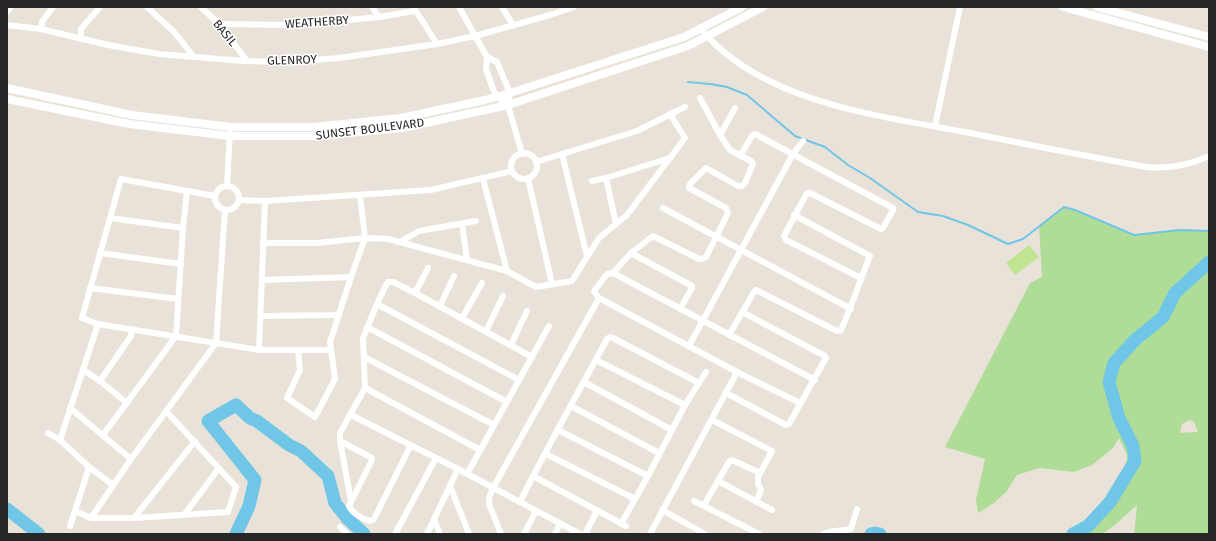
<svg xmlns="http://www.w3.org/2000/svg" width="1216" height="541" viewBox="0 0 1216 541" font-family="'Fira Sans',sans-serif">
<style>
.green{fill:#afdd97;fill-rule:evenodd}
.pitch{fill:#c1e493}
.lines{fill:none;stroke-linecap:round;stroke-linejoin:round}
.stream{stroke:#70c6e6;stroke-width:2}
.river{stroke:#70c6e6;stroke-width:13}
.street{stroke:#fff;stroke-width:6}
.secondary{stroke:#fff;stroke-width:8}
.labels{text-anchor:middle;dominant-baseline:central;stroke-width:3;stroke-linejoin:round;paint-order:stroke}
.street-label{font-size:12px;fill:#262626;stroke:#fff}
</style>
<rect width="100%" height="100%" fill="#e9e2d8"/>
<path class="green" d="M1064 207 1075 210 1134 235 1180 230 1209 231V534H1134L1137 505 1116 524 1102 534H1073L1088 526 1110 502 1125 477 1127 455 1119 438 1113 448 1092 465 1074 472 1039 468 1017 475 1006 492 994 503 978 513 976 500 985 459 945 447 1030 283 1042 277 1039 225ZM1190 420 1194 422 1198 432 1180 433 1182 424Z"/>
<path class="pitch" d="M1029 245 1039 257 1015 275 1006 263Z"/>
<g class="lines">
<path class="stream" d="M688 82 710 84 727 87 747 95 795 136 825 147 848 165 870 178 918 212 943 216 968 225 1008 244 1023 239 1064 207 1075 210 1134 235 1180 230 1209 231"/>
<g class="river">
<path d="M7 509 39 534"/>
<path d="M236 534 249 506 255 480 208 421 236 405 250 418 257 421 289 445 301 451 328 476 335 503 347 518 364 534"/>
<path d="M871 534 875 533 880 534"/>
<path d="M1073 534 1088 526 1110 502 1135 461 1133 446 1119 418 1109 382 1114 363 1135 340 1163 317 1175 293 1209 262"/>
</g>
<g class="street">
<path d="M147 7 174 32 194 57"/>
<path d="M201 7 219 24 247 61"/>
<path d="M372 7 379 17"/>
<path d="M459 7 487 57"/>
<path d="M502 7 513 25"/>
<path d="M414 8 437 44"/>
<path d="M7 12 11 7"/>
<path d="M219 24 296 25 379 17 415 11"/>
<path d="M7 25 41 29 108 45 159 54 243 61 287 62 339 58 437 44 475 36 550 15 574 7"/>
<path d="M700 28C762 103 876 115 965 132 1025 144 1086 156 1146 167 1169 169 1188 166 1209 156"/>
<path d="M41 29 42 22 53 7"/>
<path d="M81 38V29L100 7"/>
<path d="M487 57 497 62 510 93 508 105 522 154"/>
<path d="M487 57 486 69 493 89 497 97 508 105"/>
<path d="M935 126 960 7"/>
<path d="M720 135 735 108"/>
<circle cx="524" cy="166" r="13"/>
<path d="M562 154 587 256"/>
<path d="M740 156 752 136 755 134 893 208V210L883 228 881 229 810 193H807L784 236 786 240 861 278"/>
<path d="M536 162 637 131 685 107"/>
<path d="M528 178 552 284"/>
<path d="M606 178 616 224"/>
<path d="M483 179 507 271"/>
<path d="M592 181 606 178 670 158"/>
<path d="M227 186 230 132"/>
<circle cx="227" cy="198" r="12"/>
<path d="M215 196 121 179 82 318 98 324 259 350H331"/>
<path d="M239 200 265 201 431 190 512 171"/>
<path d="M663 208 851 309"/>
<path d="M110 218 183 228"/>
<path d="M462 224 467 260"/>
<path d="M400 242 419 231 476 221"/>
<path d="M263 243H317L365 238 388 239 507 271 536 287 572 281 599 238 627 215 685 138 670 114"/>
<path d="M100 253 181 264"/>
<path d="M631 253 692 286V288L680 309"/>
<path d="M613 273 631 253 653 236 699 259H702L706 257 728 213 726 208 691 189 689 188 690 184 706 168 738 186H742L745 183 753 164 751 161 730 150 720 135 700 98"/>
<path d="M262 280 351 277"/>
<path d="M90 288 178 299"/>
<path d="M415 293 428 268"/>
<path d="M377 304 519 380"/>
<path d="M440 306 454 276"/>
<path d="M261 316 339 315"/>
<path d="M462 318 482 283"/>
<path d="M98 324 60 440 89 467 75 511 91 518H134L228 512 236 487 166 411"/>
<path d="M367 327 507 402"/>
<path d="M486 331 503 296"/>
<path d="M729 335 754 292 756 290 837 331 841 330C852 306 860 280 870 256L794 215"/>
<path d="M511 345 527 311"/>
<path d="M689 346 793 154 803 141"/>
<path d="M259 350 265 201"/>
<path d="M298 350 300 370 287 398 315 417 335 379 330 342 351 277 365 238 360 195"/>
<path d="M364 357 494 425"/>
<path d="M596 360 685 405"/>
<path d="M83 370 100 381 127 403"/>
<path d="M100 381 131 336 132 329"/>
<path d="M584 382 672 430"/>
<path d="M365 388 480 450"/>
<path d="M726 393 786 425 789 424 826 358 825 356 742 312"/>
<path d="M800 403 737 372 599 298 595 293 594 291 607 274 613 273 815 380"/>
<path d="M571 406 659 453"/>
<path d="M70 408 131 459"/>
<path d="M351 415 458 469 580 534"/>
<path d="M712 420 772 451 758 477V484L761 490 756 502"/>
<path d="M558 430 648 476"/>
<path d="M48 433 60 440"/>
<path d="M103 435 176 336 183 228 187 191"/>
<path d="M340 441 372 458 371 462 349 506C352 513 362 519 370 521L374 519 411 445"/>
<path d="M546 454 635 499"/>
<path d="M89 467 113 485"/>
<path d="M760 473 732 460 729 462 718 481 772 510"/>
<path d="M467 474 549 326"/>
<path d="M533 476 626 526"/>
<path d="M450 486 469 534"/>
<path d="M351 501 340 441V433L365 388 363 338 377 304 385 287 388 282H393L415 293 532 357"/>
<path d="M694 501 759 534"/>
<path d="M520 502C547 447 578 393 607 339L610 337 613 338 699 383"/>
<path d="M704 505 718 481"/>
<path d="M662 510 705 534"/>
<path d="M184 515 219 468"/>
<path d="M91 518 131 459 216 343 225 210"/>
<path d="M134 518 195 441"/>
<path d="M434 519 440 534"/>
<path d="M621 524 648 476 685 405 706 372"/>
<path d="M70 526 75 511"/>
<path d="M340 527 347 534"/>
<path d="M395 534 436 458"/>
<path d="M427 534 458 469"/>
<path d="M501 534 489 504V498L493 488 599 298"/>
<path d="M524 534 536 511"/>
<path d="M555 534 560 524"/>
<path d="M585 534 597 511"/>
<path d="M650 534 737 372"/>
<path d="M823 534 829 532 851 529 857 509"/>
</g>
<g class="secondary">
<path d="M1063 7 1209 47"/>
<path d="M1097 7 1209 37"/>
<path d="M7 88 132 115 231 127H314L401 118 485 100 510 93 684 37 742 7"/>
<path d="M7 99 129 124 230 136H314L403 128 508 105 688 46 763 7"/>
</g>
</g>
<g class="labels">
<g class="street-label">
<text transform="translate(317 22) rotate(-4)">WEATHERBY</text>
<text transform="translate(225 33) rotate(51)">BASIL</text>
<text transform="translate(292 60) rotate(-2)">GLENROY</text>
<text transform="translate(370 129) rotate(-7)">SUNSET BOULEVARD</text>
</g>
</g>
<rect width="1216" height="541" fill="none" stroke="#262626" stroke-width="16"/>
</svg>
